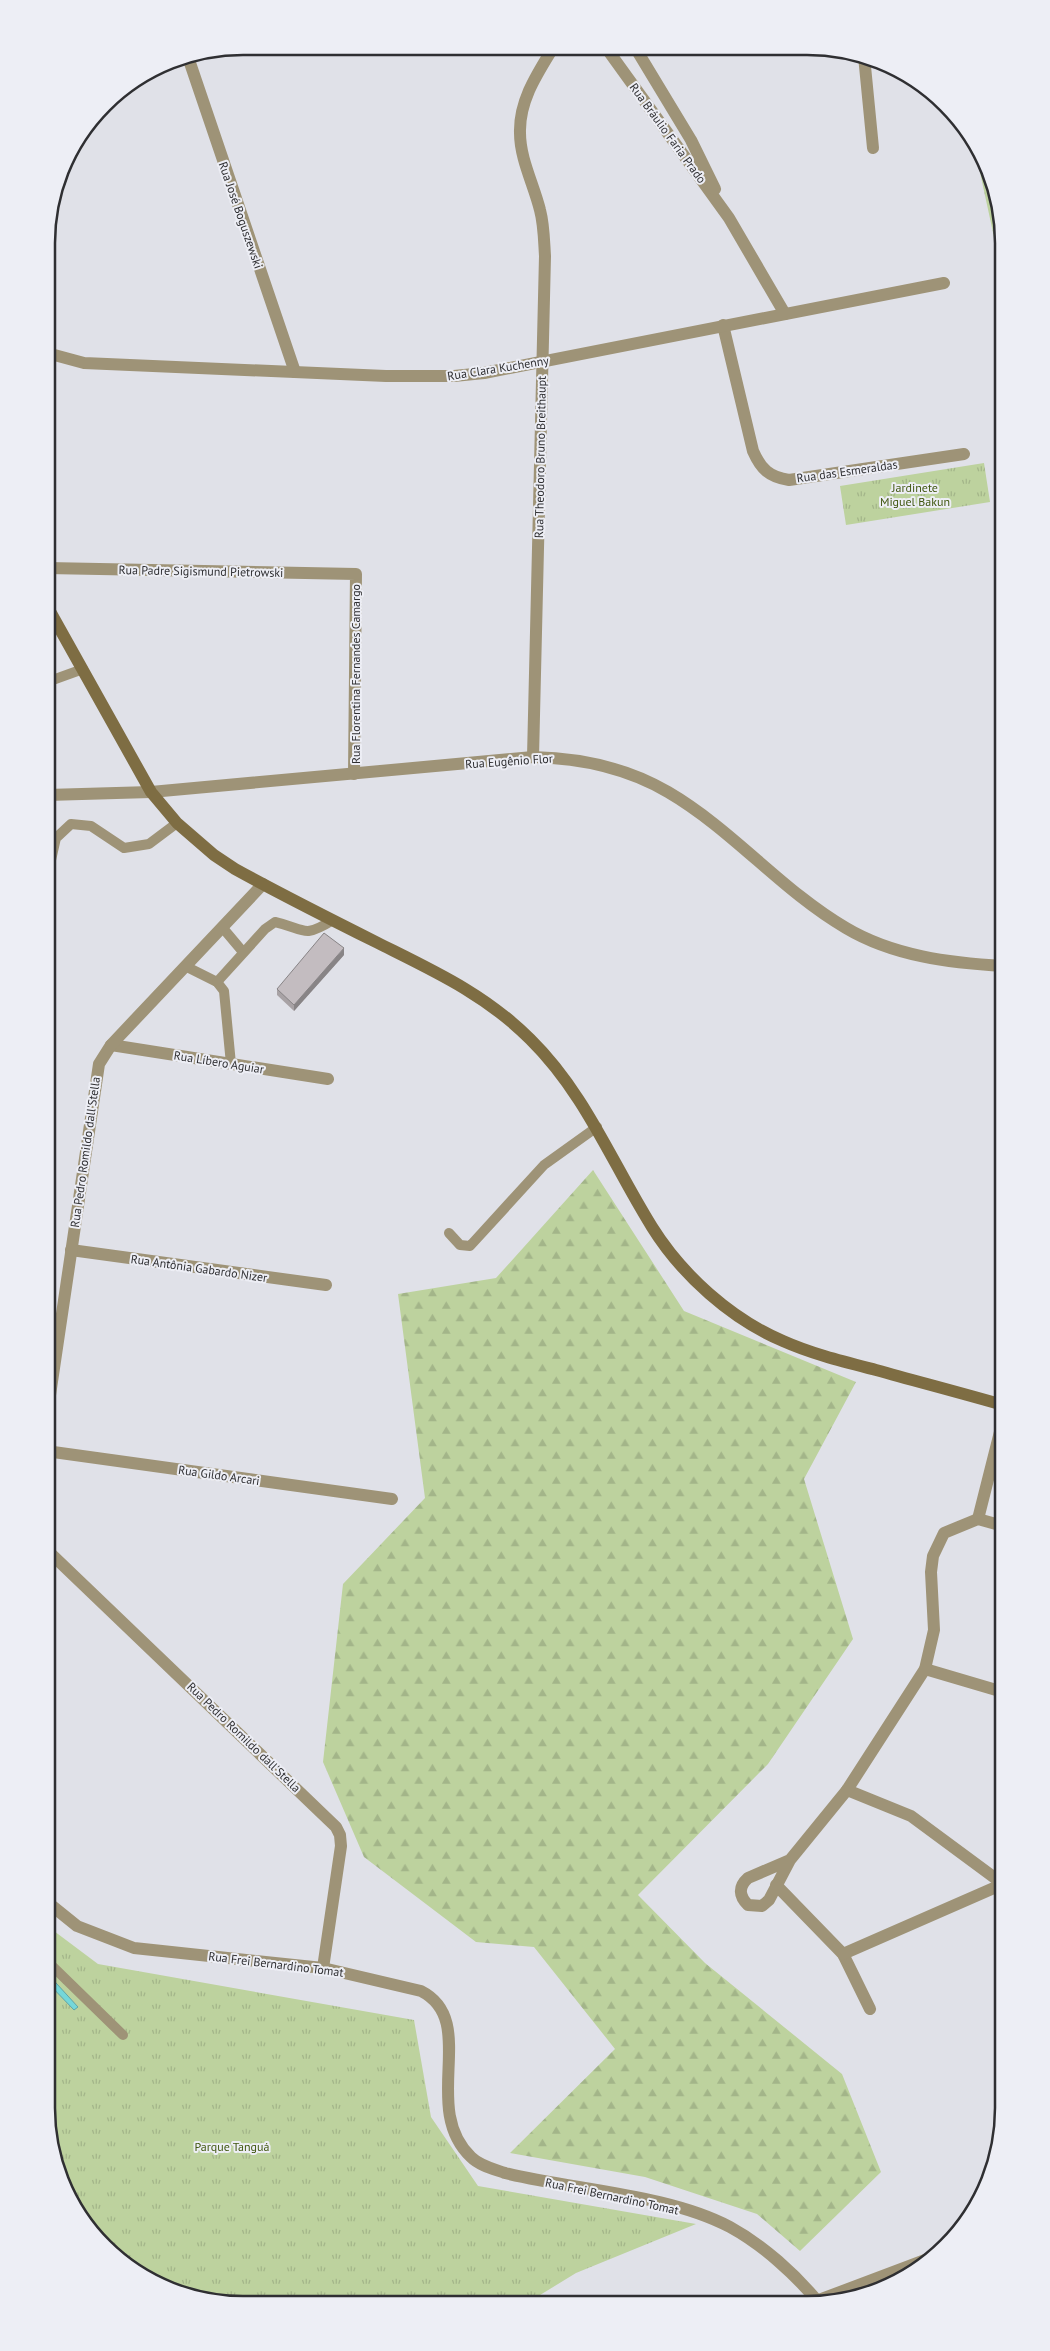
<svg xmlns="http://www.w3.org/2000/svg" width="1050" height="2351" viewBox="0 0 1050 2351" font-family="'PT Sans',sans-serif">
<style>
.forest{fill:url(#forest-firs)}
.park{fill:url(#park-tufts)}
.water{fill:#75d7d9;stroke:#60a5a7}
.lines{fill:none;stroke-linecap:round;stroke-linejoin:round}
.service{stroke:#9e9377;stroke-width:10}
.minor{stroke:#9e9377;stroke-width:12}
.tertiary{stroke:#9e9377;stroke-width:12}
.secondary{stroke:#7e6d43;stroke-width:12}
.wall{fill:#a8a2a5}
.shaded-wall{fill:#888486}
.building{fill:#c3bcc0;stroke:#888486}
.labels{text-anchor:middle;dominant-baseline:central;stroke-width:4;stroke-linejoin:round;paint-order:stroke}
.street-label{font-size:12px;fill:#2f2f32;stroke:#edeef5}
.park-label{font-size:12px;fill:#415811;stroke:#edeef5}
.rim{fill:none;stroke:#2f2f32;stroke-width:2.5}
</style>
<defs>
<pattern id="forest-firs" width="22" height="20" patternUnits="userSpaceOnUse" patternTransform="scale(1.25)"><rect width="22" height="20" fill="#bdd29e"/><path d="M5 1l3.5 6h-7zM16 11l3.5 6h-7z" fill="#a3b589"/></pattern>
<pattern id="park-tufts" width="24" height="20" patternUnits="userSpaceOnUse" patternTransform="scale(1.25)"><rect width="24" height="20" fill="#bdd29e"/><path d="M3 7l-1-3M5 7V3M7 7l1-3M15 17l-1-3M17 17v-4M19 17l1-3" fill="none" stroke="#a3b589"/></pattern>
</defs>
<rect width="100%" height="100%" fill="#e0e1e8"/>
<path class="forest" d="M593 1170 684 1311 856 1382 804 1479 853 1639 768 1764 638 1895 705 1963 842 2074 881 2172 800 2251 757 2214 645 2177 510 2153 615 2049 534 1947 476 1942 364 1857 323 1762 343 1584 425 1498 398 1294 496 1278Z"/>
<g class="park">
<path d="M973 140 997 192 1004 243V312L1002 274Z"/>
<path d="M984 463 990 502 846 525 840 486Z"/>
<path d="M46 1925 98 1964 414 2020 431 2117 478 2186 696 2224 576 2273 527 2303 205 2301 156 2285 113 2256 79 2217 53 2159 46 2108Z"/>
</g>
<path class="water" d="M46 1972 78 2007 74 2010 46 1981Z"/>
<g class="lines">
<g class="service">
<path d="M47 682 83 669"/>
<path d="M47 878 56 838 71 824 91 826 124 848 149 844 177 823"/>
<path d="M222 927 243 952"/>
<path d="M185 966 217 982 224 991 231 1064"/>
<path d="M217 982 265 929 275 922C306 929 302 939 333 920"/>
<path d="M449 1233 460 1245 470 1246 544 1165 597 1127"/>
<path d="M46 1960 123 2035"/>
<path d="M816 2300 933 2256"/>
</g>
<g class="minor">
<path d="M607 49 729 218 785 314"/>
<path d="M636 49 691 140 715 189"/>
<path d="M864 56 873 148"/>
<path d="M188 57 295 372"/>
<path d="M723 325 753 451C761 469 769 477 789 480L964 454"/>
<path d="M47 353 84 363 386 376H454L484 373 944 283"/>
<path d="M47 568 356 574 354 774"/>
<path d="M533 757 545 256C544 241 544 225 540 210 534 185 520 159 520 133 519 101 537 74 553 48"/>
<path d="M47 795 151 792"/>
<path d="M111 1045 328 1079"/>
<path d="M71 1250 326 1285"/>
<path d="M46 1422 99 1064 111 1045 263 884"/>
<path d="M46 1451 392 1499"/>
<path d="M978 1519 1003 1420"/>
<path d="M46 1549 336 1827 340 1835 341 1846 323 1968"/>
<path d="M925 1669 1003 1692"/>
<path d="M847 1790 911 1816 1003 1884"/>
<path d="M790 1860 748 1878C738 1887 739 1896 748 1905L762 1906 769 1900 790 1860 847 1790 925 1669 934 1630 931 1572 933 1556 944 1533 978 1519 1003 1526"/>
<path d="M776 1885 843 1954 870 2009"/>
<path d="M46 1901 77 1926 134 1948 323 1968 421 1991C480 2021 419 2107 471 2157 480 2166 494 2169 505 2173 574 2190 668 2194 730 2227 763 2245 795 2274 819 2303"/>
<path d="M843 1954 1003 1884"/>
</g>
<path class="tertiary" d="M151 792 533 757C580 758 627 768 668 792 733 830 781 890 846 928 893 956 950 963 1004 966"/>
<path class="secondary" d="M47 606 151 792 177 823 214 855 235 869C282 895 330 919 378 943 434 971 485 994 530 1039 585 1093 612 1163 652 1227 682 1275 731 1319 783 1341 812 1354 845 1362 876 1370 919 1382 961 1393 1003 1405"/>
</g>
<path class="wall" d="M344 955 294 1011 277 995V989Z"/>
<path class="shaded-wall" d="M344 948V955L294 1011V1005Z"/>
<path class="building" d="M324 933 344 948 294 1005 277 989Z"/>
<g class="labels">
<g class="street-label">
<text transform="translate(668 133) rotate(54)">Rua Bráulio Faria Prado</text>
<text transform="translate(241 215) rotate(71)">Rua José Boguszewski</text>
<text transform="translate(498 368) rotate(-9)">Rua Clara Kuchenny</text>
<text transform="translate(540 457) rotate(-89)">Rua Theodoro Bruno Breithaupt</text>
<text transform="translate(847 471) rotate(-8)">Rua das Esmeraldas</text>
<text transform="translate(201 571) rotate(1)">Rua Padre Sigismund Pietrowski</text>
<text transform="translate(355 674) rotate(-90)">Rua Florentina Fernandes Camargo</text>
<text transform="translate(509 761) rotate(-4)">Rua Eugênio Flor</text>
<text transform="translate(219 1062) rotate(9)">Rua Líbero Aguiar</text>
<text transform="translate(85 1152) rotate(-82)">Rua Pedro Romildo dall'Stella</text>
<text transform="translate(199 1268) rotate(8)">Rua Antônia Gabardo Nizer</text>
<text transform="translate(219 1475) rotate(8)">Rua Gildo Arcari</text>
<text transform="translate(244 1737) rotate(44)">Rua Pedro Romildo dall'Stella</text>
<text transform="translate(276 1964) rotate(7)">Rua Frei Bernardino Tomat</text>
<text transform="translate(612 2196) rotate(12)">Rua Frei Bernardino Tomat</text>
</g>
<g class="park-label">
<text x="915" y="487">Jardinete<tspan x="915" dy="14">Miguel Bakun</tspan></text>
<text x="232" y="2146">Parque Tanguá</text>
</g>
</g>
<path d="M0 0H1050V2351H0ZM243 55H807A188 188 0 0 1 995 243V2108A188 188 0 0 1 807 2296H243A188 188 0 0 1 55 2108V243A188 188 0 0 1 243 55Z" fill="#edeef5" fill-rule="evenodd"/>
<path class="rim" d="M243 55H807A188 188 0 0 1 995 243V2108A188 188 0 0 1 807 2296H243A188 188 0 0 1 55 2108V243A188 188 0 0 1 243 55Z"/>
</svg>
